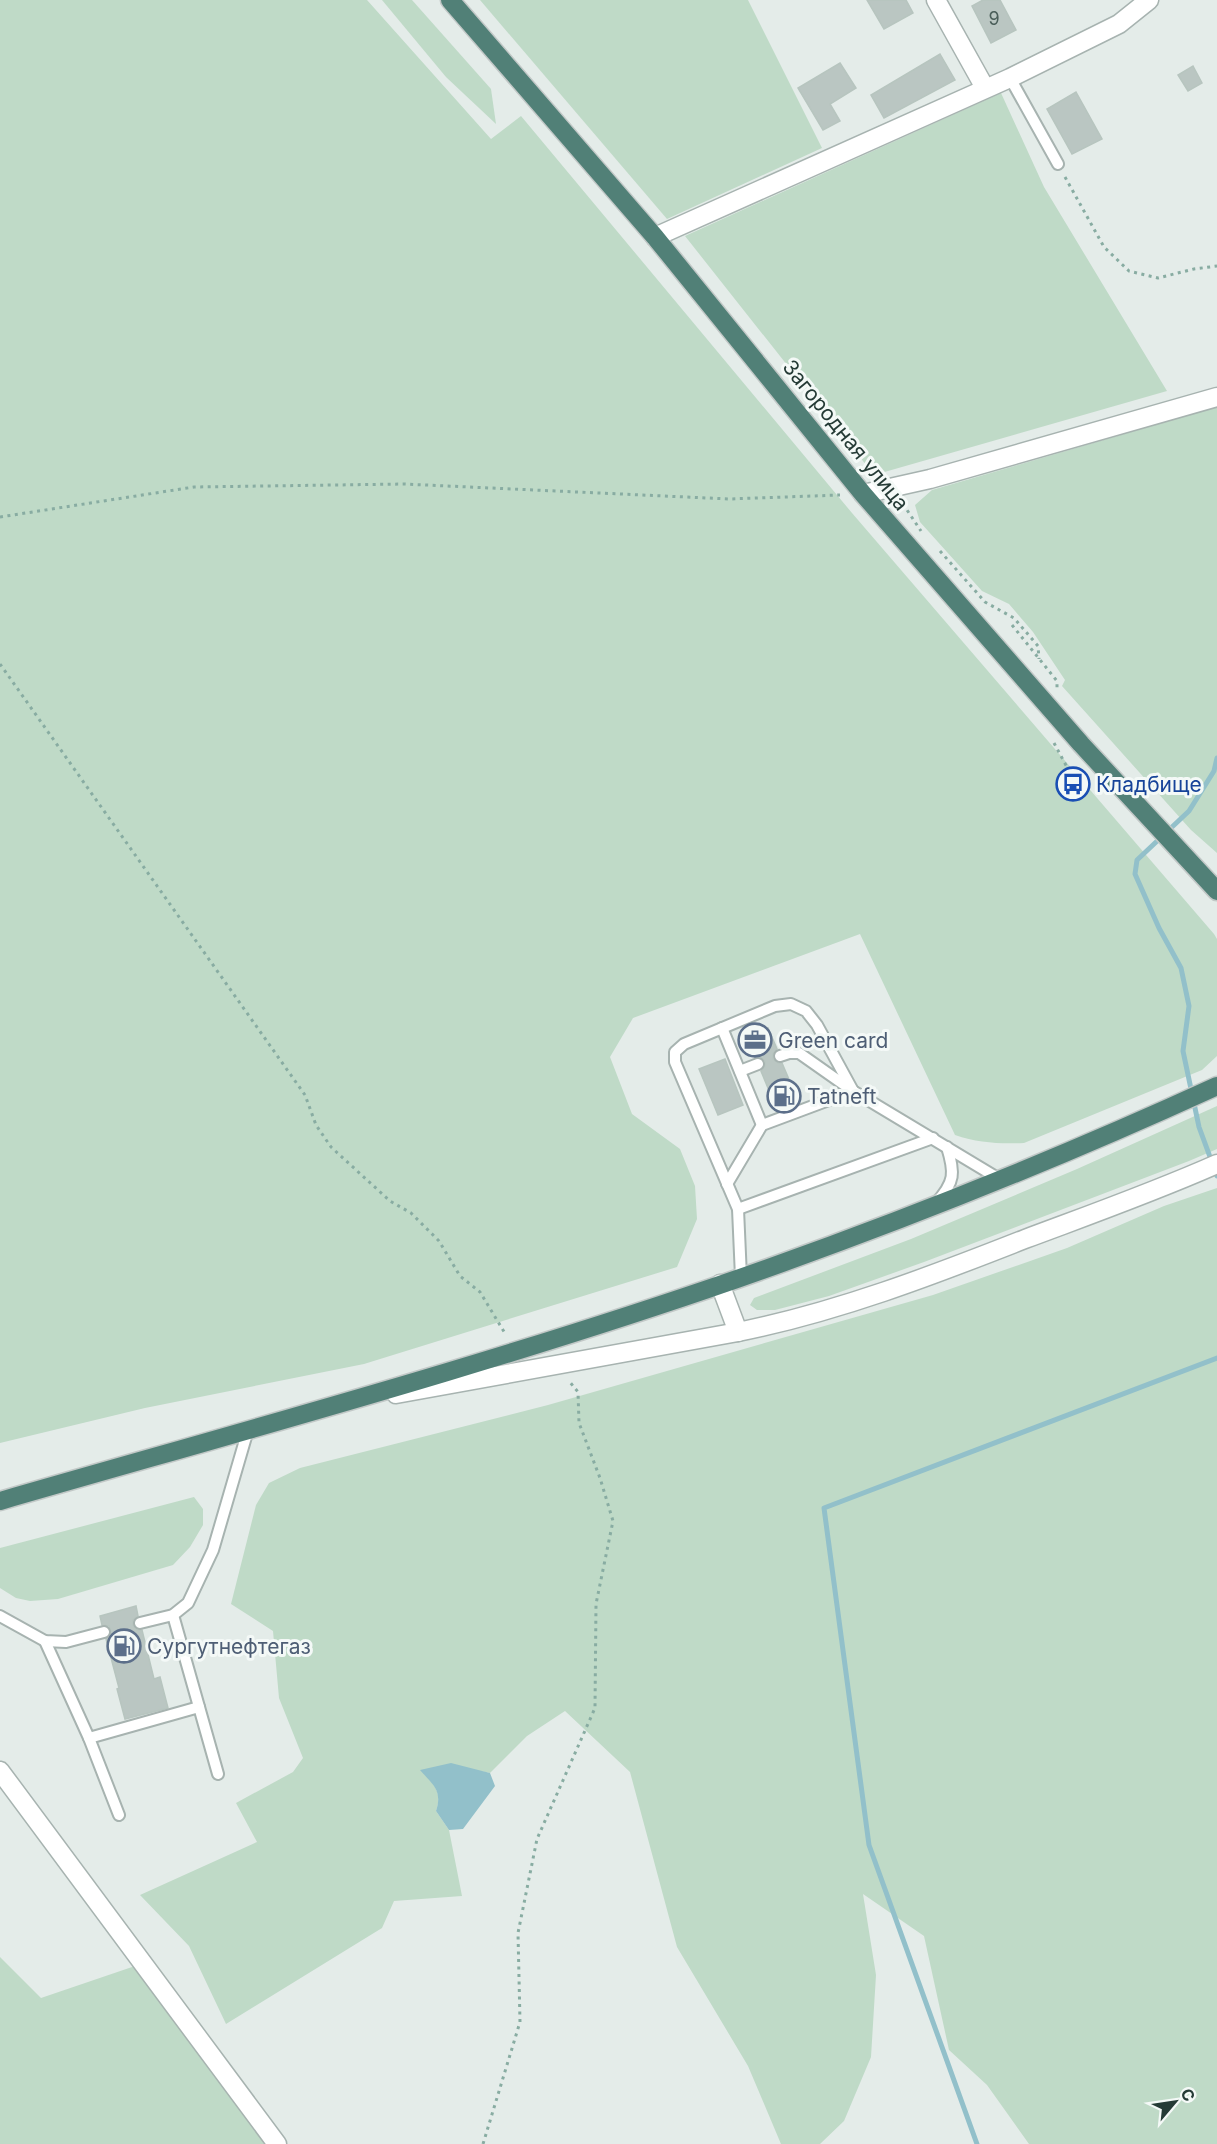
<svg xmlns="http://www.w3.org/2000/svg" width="1217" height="2144" viewBox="0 0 1217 2144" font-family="Inter,sans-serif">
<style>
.green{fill:#bfdac7}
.water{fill:#92c0ca}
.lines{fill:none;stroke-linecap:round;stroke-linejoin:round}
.stream{stroke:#92c0ca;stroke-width:5}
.building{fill:#bac6c2;stroke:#b7c5bf;stroke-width:1.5}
.service-casing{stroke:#a7b3b0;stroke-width:14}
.minor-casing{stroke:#a7b3b0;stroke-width:21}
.trunk-casing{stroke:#c2c8c7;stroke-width:21}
.path{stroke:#88aca2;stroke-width:3;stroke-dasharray:3 4.5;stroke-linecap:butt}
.service{stroke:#fff;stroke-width:10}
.minor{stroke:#fff;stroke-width:18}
.trunk{stroke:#518077;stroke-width:18}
.labels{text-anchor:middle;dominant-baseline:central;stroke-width:6;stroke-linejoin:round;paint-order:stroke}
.number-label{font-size:18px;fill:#4a5e59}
.street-label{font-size:21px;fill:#253b36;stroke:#f4f9f7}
.transit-label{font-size:21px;fill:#164399;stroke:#f4f9f7;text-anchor:start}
.service-label{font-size:21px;fill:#4e5e75;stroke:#f4f9f7;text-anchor:start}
</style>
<rect width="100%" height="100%" fill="#e4ece9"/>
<g class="green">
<path d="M0 0H367L491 139 521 116 852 513 1214 934 1217 939V1056L1202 1070 1024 1143C1000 1144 978 1143 955 1135L860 934 633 1018 610 1057 632 1114 680 1149 695 1186 697 1219 677 1267 364 1364 145 1408 0 1443Z"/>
<path d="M382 0H412L491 89 496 124 446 77Z"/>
<path d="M480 0H748L822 148 667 219Z"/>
<path d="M1001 93 1044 187 1167 391 874 475 685 236Z"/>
<path d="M1217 407V853L1191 830 1062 686 1065 680 1033 632 1009 604 982 591 920 522 915 505 932 490Z"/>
<path d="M1217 1106V1149L1189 1161 924 1262 829 1296 775 1310H757L750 1305 754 1298 911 1239 1077 1169Z"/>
<path d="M1217 1188V2144H1029L987 2085 949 2050 924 1936 863 1894 876 1975 871 2057 844 2121 820 2144H781L748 2066 677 1947 630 1772 565 1711 527 1736 490 1773 480 1771 424 1774C436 1786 442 1794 436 1811L449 1830 462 1896 394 1901 382 1928 226 2024 189 1946 140 1895 257 1842 236 1803 293 1772 303 1758 279 1698 273 1631 231 1604 256 1505 269 1483 300 1468 548 1405 933 1295 1067 1248 1164 1206Z"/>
<path d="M194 1497 203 1509V1525L190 1547 173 1565 58 1599 30 1601 16 1598 0 1588V1548Z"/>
<path d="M0 1957 41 1998 135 1966 267 2144H0Z"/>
</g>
<path class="water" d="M451 1763 490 1773 495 1786 463 1829 449 1830 436 1811C443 1790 432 1784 420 1770Z"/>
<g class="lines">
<g class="stream">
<path d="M1217 758 1214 771 1189 811 1137 860 1135 874 1159 928 1181 968 1189 1006 1183 1051 1199 1127 1217 1176"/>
<path d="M977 2144 869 1845 824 1508 1217 1358"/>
</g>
</g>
<g class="building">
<path d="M867 0H906L913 13 884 29Z"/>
<path d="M983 0H1000L1016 30 991 43 972 6Z"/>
<path d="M940 54 955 80 884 118 871 95Z"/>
<path d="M840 63 856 88 830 104 840 121 823 130 798 88Z"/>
<path d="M1193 66 1202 83 1188 91 1178 75Z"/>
<path d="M1076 92 1102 139 1072 154 1047 109Z"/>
<path d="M768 1028 777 1049 773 1054V1059L778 1063H782L791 1084 770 1093 761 1071 765 1066V1061L760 1057H755L747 1036Z"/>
<path d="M725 1059 743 1105 718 1115 699 1069Z"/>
<path d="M136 1606 138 1616 133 1620V1625L137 1630H142L154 1679 160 1677 168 1708 125 1719 117 1689 119 1688 106 1639 110 1637 111 1631 109 1626 102 1625 100 1616Z"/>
</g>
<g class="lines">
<defs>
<g id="service">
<path d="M1010 78 1058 164"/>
<path d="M722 1028 762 1125"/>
<path d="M780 1056 789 1053H799L853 1091 1001 1180"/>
<path d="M740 1071 758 1064"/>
<path d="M727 1184 762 1125 853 1091"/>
<path d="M936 1203C955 1182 955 1173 947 1147"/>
<path d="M738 1209 933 1138"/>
<path d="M741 1277 738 1209 675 1062V1052L684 1044 775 1006 791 1004 806 1011 817 1025 853 1091"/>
<path d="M173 1615 218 1774"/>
<path d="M0 1616 45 1641 66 1642 104 1632"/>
<path d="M140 1623 173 1615 188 1603 213 1550 248 1430"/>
<path d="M45 1641 89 1738 119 1815"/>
<path d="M89 1738 199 1707"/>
</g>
<g id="minor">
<path d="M936 0 985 88"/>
<path d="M655 237 1010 78 1119 24 1149 0"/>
<path d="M863 494 930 479 1217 397"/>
<path d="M720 1284 738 1332"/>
<path d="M396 1394 738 1332C837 1312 931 1276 1025 1239 1089 1215 1154 1192 1217 1164"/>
<path d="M0 1771 277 2144"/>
</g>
<g id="trunk">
<path d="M450 0 655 237 863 494 1081 744 1217 891"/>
<path d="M0 1501C246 1430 495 1363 737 1279 900 1222 1060 1158 1217 1086"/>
</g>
</defs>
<use href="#service" class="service-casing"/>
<use href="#minor" class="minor-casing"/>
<use href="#trunk" class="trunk-casing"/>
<g class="path">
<path d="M1065 177 1104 247 1129 271 1158 278 1194 269 1217 266"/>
<path d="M903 504 921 531"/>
<path d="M0 517 194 487 404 484 729 499 840 495"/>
<path d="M940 551 985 602 1014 618 1038 646 1039 659"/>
<path d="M1012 625 1057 681V688"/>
<path d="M0 664 305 1095 316 1125 331 1147 390 1201 411 1213 439 1241 460 1276 480 1292 506 1335"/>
<path d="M1054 743 1068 769 1088 792"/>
<path d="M483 2144 520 2022 518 1933 537 1839 595 1708 596 1604 613 1521 600 1478 579 1423 578 1392 569 1381"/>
</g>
<use href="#service" class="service"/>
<use href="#minor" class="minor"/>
<use href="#trunk" class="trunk"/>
</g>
<defs>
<symbol id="bus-ring" viewBox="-11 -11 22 22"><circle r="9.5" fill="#f4f9f7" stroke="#1a4fb4" stroke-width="1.5"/><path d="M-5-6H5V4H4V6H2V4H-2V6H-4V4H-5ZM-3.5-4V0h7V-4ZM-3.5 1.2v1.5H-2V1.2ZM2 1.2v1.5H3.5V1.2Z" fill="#1a4fb4"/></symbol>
<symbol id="office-ring" viewBox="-11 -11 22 22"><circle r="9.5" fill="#f4f9f7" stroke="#5c6f8a" stroke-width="1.5"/><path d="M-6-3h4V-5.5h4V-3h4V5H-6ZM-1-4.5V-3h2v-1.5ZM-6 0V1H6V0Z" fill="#5c6f8a"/></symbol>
<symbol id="fuel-ring" viewBox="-11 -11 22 22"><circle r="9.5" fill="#f4f9f7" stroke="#5c6f8a" stroke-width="1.5"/><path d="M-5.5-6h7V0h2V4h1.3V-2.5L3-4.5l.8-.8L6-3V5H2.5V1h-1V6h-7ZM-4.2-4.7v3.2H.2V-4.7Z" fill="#5c6f8a"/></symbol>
</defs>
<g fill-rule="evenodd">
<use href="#bus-ring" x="1054" y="765" width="38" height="38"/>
<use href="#office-ring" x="736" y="1021" width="38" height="38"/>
<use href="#fuel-ring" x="765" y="1077" width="38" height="38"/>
<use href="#fuel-ring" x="105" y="1627" width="38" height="38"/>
</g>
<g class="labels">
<g class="number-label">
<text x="994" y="18">9</text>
</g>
<g class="street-label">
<text transform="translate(846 435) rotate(51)">Загородная улица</text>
</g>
<g class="transit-label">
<text x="1096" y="784">Кладбище</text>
</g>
<g class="service-label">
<text x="778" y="1040">Green card</text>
<text x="807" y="1096">Tatneft</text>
<text x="147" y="1646">Сургутнефтегаз</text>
</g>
</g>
<g transform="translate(1175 2102) rotate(61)" stroke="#f4f9f7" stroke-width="4.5" paint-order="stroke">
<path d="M0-4.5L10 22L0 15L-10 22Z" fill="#253b36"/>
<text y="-9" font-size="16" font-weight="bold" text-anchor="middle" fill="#253b36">С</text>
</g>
</svg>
